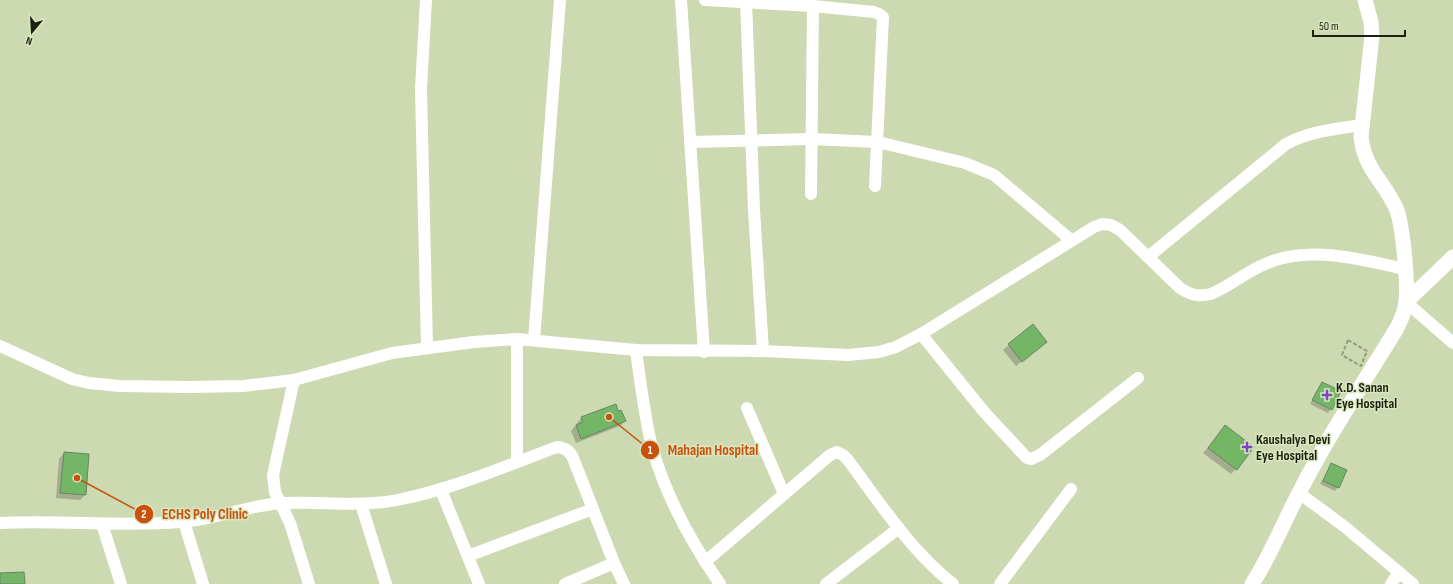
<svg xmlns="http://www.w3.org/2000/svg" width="1453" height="584" viewBox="0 0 1453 584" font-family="'Sofia Sans Condensed',sans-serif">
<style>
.shadow{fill:#0003}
.building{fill:#73b665;stroke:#6a8465}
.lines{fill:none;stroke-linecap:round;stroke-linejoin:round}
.path{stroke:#929c7c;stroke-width:2;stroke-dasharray:4 2;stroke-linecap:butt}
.minor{stroke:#fff;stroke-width:12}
.tertiary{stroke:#fff;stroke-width:15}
.poi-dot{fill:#7b47be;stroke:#dae6be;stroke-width:1.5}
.labels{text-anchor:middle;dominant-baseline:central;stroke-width:3;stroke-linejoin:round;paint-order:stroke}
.poi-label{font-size:14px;font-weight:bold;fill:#1c2011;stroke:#dae6be;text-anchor:start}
.leader{fill:none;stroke:#c9500d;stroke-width:1.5}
.callout-dot{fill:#c9500d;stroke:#dae6be;stroke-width:1.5}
.mark-label{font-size:12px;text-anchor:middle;font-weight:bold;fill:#fff}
.callout-label{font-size:15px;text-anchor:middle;font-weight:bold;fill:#c9500d;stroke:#dae6be;stroke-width:3;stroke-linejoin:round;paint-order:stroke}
</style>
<rect width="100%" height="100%" fill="#cdd9b1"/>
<g class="shadow">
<path d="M1046 342 1016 366 1003 350 1009 345Z"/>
<path d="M1322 383 1340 392 1328 413 1310 404Z"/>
<path d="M615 405 625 421 620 426 576 443 571 431 581 418Z"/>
<path d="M1225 427 1236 469 1231 474 1203 453Z"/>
<path d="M64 453 85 495 80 500 56 498 59 459Z"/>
<path d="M1331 464 1338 487 1335 491 1320 484Z"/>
</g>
<g class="building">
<path d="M1033 324 1047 342 1022 362 1008 344Z"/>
<path d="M1322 382 1341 391 1332 410 1312 400Z"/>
<path d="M616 404 618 411 621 410 626 421 581 439 576 425 583 422 581 417Z"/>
<path d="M1225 425 1254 447 1237 470 1208 448Z"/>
<path d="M64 452 89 454 86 495 60 493Z"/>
<path d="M1331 463 1347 470 1339 488 1323 481Z"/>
<path d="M24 572 25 584H0V573Z"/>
</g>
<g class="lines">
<path class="path" d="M1348 340 1367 351 1361 366 1342 355Z"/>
<g class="minor">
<path d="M426 0 421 89 427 347"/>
<path d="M681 0 704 352"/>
<path d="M705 0 813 6 874 12 879 14 883 17 875 186"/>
<path d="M746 2 754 210 763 351"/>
<path d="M690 142 811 139 878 142 965 163 994 175 1071 240"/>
<path d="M811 194 813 6"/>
<path d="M1148 257 1286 144C1310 131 1336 129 1362 125"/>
<path d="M1406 302 1453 343"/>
<path d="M921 334 985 413 1027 458 1031 459 1040 455 1138 378"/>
<path d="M517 339V462"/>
<path d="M534 340 560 0"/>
<path d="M0 346 72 379 89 383 120 386 189 387 243 386 294 380 392 353 474 342 517 339 636 350 763 351 848 355 879 352 896 347 921 334 1094 227 1102 224 1111 225 1120 230 1180 288C1191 295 1198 297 1211 294 1230 286 1246 272 1265 264 1308 245 1361 259 1404 269"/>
<path d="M636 350C640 381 644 412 651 443 664 493 691 542 720 584"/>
<path d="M294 380 273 475 275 492 290 523 309 584"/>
<path d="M747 408 784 494"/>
<path d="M441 490 479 584"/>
<path d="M1299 493 1345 527 1413 584"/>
<path d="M361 504 386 584"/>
<path d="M184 522 203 584"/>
<path d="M0 523C60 520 121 527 181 522 215 520 248 505 282 503 322 501 362 508 402 499 455 488 506 466 557 447 565 448 569 450 573 458L614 563 624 584"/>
<path d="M102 524 121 584"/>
<path d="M468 556 593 509"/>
<path d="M705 562 830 455 837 452 843 455 848 460C880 503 910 550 953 584"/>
<path d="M565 584 614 563"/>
<path d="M826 584 899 528"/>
<path d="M1000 584 1071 489"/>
<path d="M1391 584 1399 572"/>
</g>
<g class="tertiary">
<path d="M1406 302 1453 257"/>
<path d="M1252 584C1271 555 1283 523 1299 493 1328 436 1364 382 1397 328 1401 320 1405 311 1406 302 1408 283 1403 224 1396 208 1383 180 1365 170 1361 137L1372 36 1371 22 1365 0"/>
</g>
</g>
<g class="poi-dot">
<path d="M1325 389h4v4h4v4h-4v4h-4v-4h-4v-4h4z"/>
<path d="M1245 441h4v4h4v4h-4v4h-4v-4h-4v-4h4z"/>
</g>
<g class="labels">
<g class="poi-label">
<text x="1336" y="387">K.D. Sanan<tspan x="1336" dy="16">Eye Hospital</tspan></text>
<text x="1256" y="439">Kaushalya Devi<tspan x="1256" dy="16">Eye Hospital</tspan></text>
</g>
</g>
<path class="leader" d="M609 417L650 450M77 478L144 514"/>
<g class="callout-dot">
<circle cx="609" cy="417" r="4"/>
<circle cx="77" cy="478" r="4"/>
<circle cx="650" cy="450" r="10"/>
<circle cx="144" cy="514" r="10"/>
</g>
<g class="mark-label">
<text x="650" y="454">1</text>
<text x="144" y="518">2</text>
</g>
<g class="callout-label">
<text x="713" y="455">Mahajan Hospital</text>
<text x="205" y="519">ECHS Poly Clinic</text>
</g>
<g transform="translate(32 32) rotate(198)" stroke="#dae6be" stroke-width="3" paint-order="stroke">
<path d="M0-3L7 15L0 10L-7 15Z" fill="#1c2011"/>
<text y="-6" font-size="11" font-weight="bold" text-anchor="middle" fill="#1c2011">N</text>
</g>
<path d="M1313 30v6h92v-6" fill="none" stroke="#1c2011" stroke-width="2"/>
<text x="1319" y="30" font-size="12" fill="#1c2011" stroke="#dae6be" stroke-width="3" paint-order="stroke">50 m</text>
</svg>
